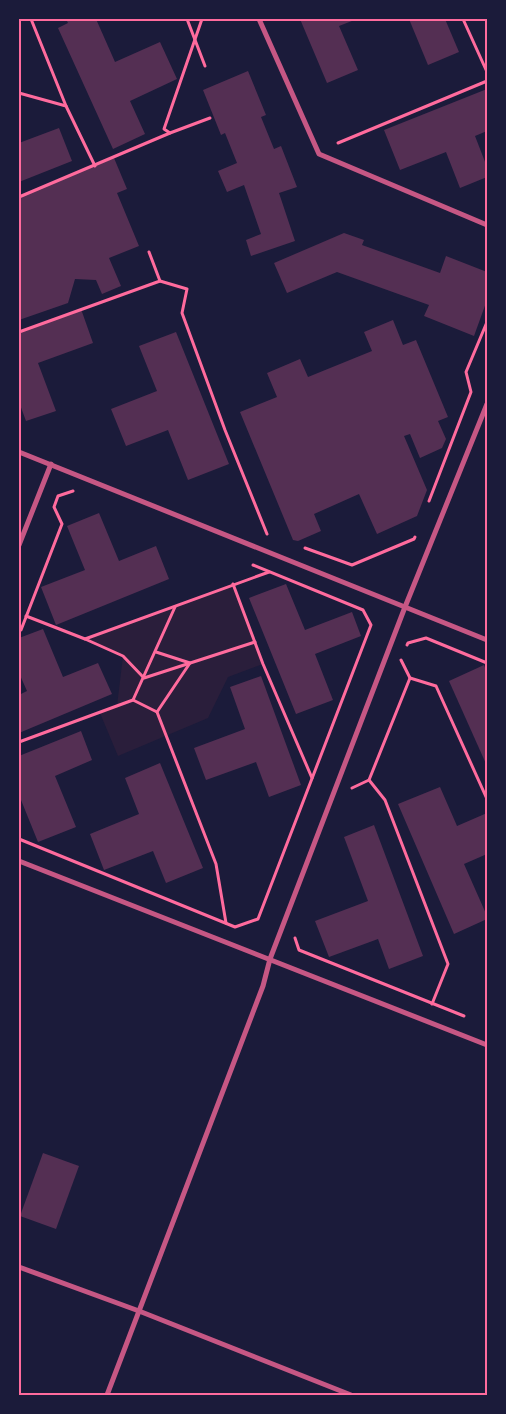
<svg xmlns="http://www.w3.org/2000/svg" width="506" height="1414" viewBox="0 0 506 1414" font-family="Mulish,sans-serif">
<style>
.green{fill:#2a1e3b}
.building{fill:#542f53}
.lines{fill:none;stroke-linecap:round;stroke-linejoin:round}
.path{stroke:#ff6b9d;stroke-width:3}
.minor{stroke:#c65784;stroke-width:5}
.neatline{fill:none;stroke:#ff6b9d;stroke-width:2}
</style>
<rect width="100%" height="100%" fill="#1b1b3a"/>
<path class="green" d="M233 584 263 664 228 677 208 718 118 756 100 713 117 706 123 656 85 639Z"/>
<g class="building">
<path d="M66 19H96L115 62 160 42 177 79 130 101 145 134 113 149 58 28 68 23Z"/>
<path d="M300 19H357L339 26 358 70 327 83Z"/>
<path d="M409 19H445L459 52 428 65Z"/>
<path d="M248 71 266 115 261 117 274 149 281 146 297 187 279 193 295 241 251 256 246 240 261 234 244 185 227 192 218 171 237 163 225 133 221 135 203 90Z"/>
<path d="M487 89V131L475 136 487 167V177L460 188 446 152 400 170 384 130Z"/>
<path d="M59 128 72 161 19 182V143Z"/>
<path d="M114 158 127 189 117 193 139 246 109 258 121 286 102 294 96 280 75 279 68 303 19 320V197Z"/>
<path d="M344 233 364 240 362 245 440 273 446 256 487 272V300L474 336 424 316 429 305 337 272 287 293 274 263Z"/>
<path d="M81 309 93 343 38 363 56 411 26 421 19 402V332Z"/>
<path d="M393 320 403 345 416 340 448 417 438 421 446 439 442 448 420 458 410 434 404 436 427 490 417 516 377 534 359 494 314 514 321 531 298 541 293 540 240 412 277 397 267 373 300 359 308 377 372 351 364 332Z"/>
<path d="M176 332 229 464 188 480 168 430 126 446 111 409 157 391 139 346Z"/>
<path d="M99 513 119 561 156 546 169 579 56 625 41 587 85 570 67 526Z"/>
<path d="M286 584 305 630 352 612 361 636 315 654 333 700 296 714 249 598Z"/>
<path d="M43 629 63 677 98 663 112 694 19 733V695L27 691 19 673V638Z"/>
<path d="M484 665 487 673V766L449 681Z"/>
<path d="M261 676 301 785 269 797 256 762 206 780 194 748 245 729 230 687Z"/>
<path d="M81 731 92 760 55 776 76 827 38 842 19 795V756Z"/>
<path d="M160 763 203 868 166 883 153 851 104 870 90 834 139 814 125 778Z"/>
<path d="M440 787 457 826 487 813V854L464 864 487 916V919L454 934 398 804Z"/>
<path d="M374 825 423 956 389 969 378 939 329 957 315 921 368 901 344 837Z"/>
<path d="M43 1153 79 1166 56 1229 20 1216Z"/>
</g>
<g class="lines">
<g class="path">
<path d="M31 19 66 106"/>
<path d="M187 19 205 66"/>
<path d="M463 19 487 72"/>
<path d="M19 93 66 106 95 166"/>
<path d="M170 133 164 129 202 19"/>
<path d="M338 143 487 81"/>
<path d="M19 197 170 133 210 118"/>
<path d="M160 281 187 289 182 313 225 430 267 534"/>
<path d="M19 332 160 281 149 252"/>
<path d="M429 501 471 392 466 372 487 322"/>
<path d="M305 548 352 565 414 539 415 537"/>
<path d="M233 584 263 664 312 778"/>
<path d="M26 616 85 639 269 572"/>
<path d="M19 631 21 630 62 524 54 507 58 496 73 491"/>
<path d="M85 639 123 656 144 678 255 642"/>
<path d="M407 645 408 643 426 638 487 663"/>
<path d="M156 652 190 663 157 712"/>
<path d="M410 678 436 686 487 799"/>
<path d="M133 700 157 712 216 864 226 923"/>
<path d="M19 742 133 700 175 607"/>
<path d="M369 780 385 800 448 964 432 1004"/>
<path d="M352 788 369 780 410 678 401 660"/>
<path d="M19 839 235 927 258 919 371 625 363 610 253 565"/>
<path d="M295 938 299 950 464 1016"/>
</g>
<g class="minor">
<path d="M259 19 319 154 487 225"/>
<path d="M19 452 487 640"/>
<path d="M19 545 51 464"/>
<path d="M19 861 487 1045"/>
<path d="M19 1267 139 1311 351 1395"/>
<path d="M107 1395 263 986 270 959 405 607 487 404"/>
</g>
</g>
<rect width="506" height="1414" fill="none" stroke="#1b1b3a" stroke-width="40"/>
<rect x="20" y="20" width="466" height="1374" class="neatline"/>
</svg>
